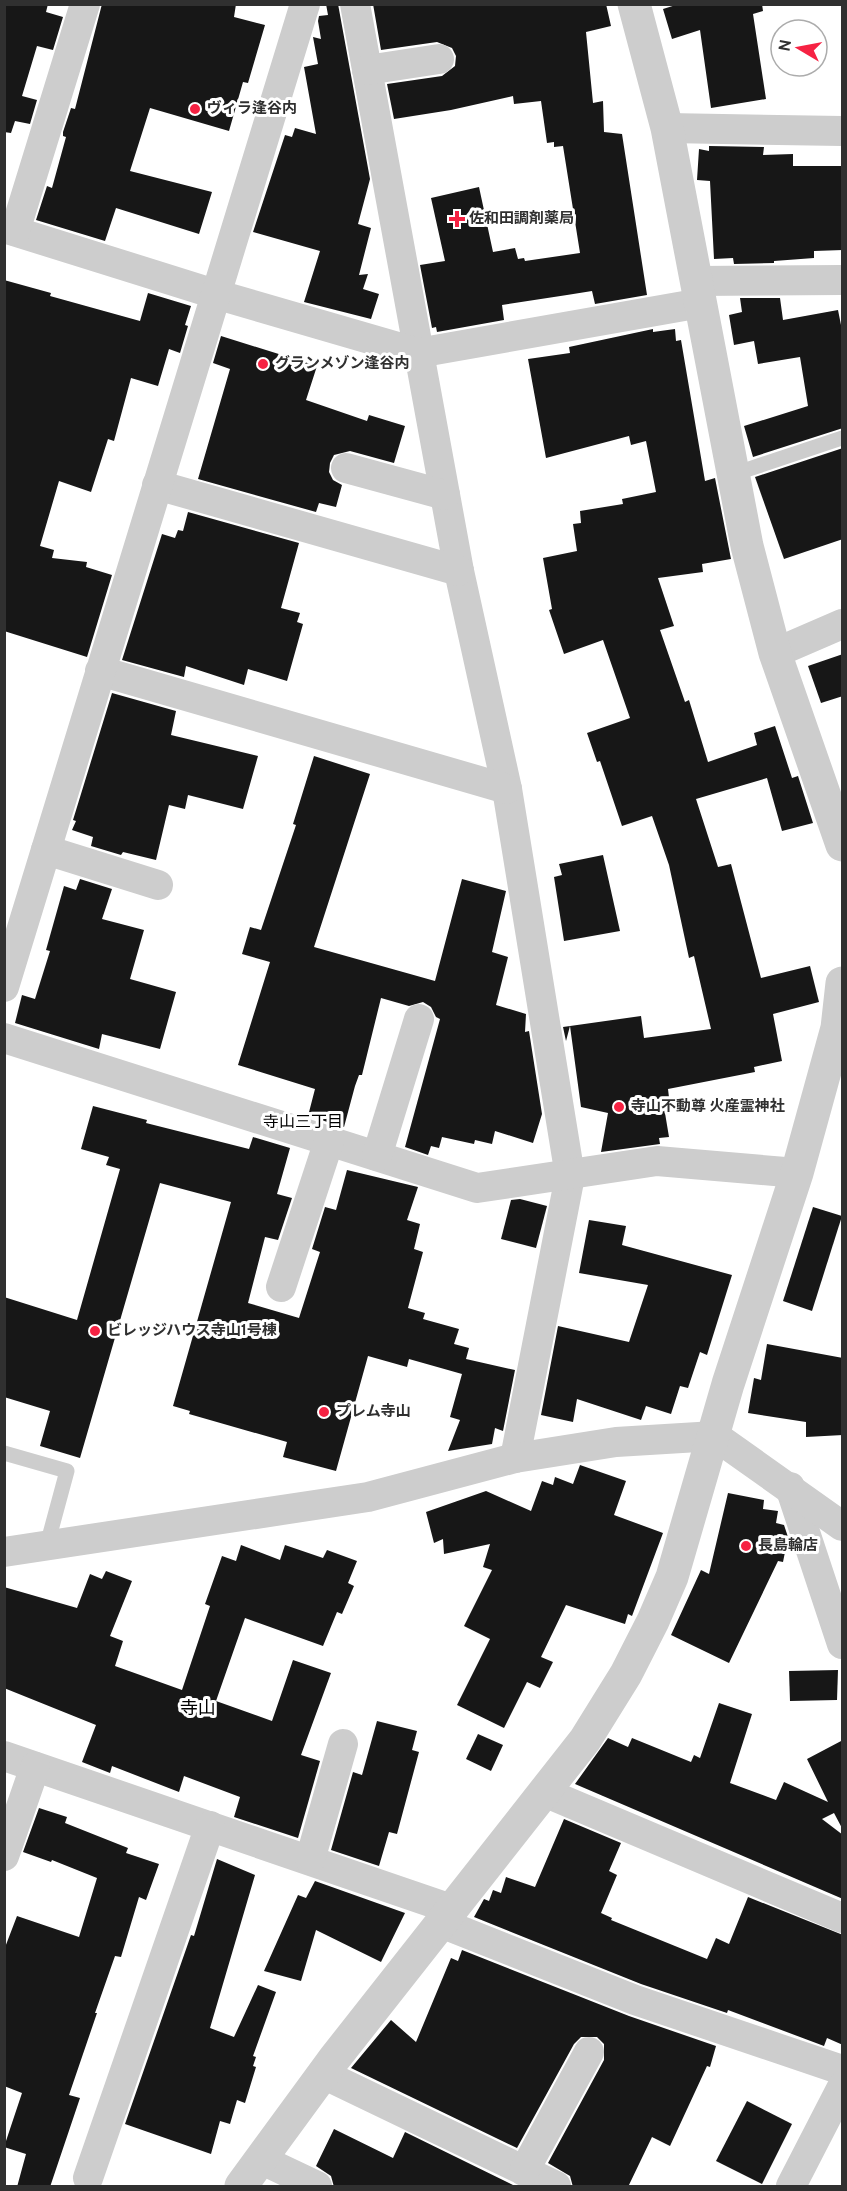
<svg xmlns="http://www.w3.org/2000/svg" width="847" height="2191" viewBox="0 0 847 2191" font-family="Overpass,'Noto Sans JP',sans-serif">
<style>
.building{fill:#171717}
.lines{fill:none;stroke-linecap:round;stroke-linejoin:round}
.service{stroke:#cdcdcd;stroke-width:15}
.minor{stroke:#cdcdcd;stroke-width:30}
.tertiary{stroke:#cdcdcd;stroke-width:33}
.poi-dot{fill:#f62243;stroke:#fff;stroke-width:2}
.labels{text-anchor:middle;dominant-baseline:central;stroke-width:6;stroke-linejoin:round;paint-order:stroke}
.poi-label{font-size:15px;font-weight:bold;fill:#303030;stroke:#fff;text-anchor:start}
.neighbourhood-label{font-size:16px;fill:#000;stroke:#fff}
.quarter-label{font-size:18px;fill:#000;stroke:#fff}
</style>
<rect width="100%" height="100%" fill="#fff"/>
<g class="building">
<path d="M4 4H48L46 12 63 17 53 50 37 46 22 96 37 100 30 124 15 121 11 133 4 132Z"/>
<path d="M102 4H236L234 17 265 25 248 83 243 82 229 131 150 108 130 171 212 192 199 234 116 208 105 241 36 220 47 186 52 188 66 137 63 136V132L71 108 75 109Z"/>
<path d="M326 4H338L370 179 358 224 371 228 359 275 368 274 363 289 379 294 371 319 304 302 320 251 253 232 285 135 292 137 295 128 316 134 304 67 318 64 313 37 321 39 318 21 319 16 328 15Z"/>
<path d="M373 4H606L611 26 586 32 593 103 603 101 604 132 622 134 647 295 595 304 592 291 567 295 502 305 504 320 437 332 436 327 432 328 420 265 445 261 431 198 479 187 493 252 515 248 518 259 524 258 525 261 580 253 563 146 554 147V142L547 143 541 101 514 104 513 96 451 110 394 119 387 84 442 76 455 66 456 56 452 48 437 42 381 50Z"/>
<path d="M679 4H762L763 11 753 14 766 99 711 108 700 30 672 39 663 9Z"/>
<path d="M709 146 764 147 763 155 793 154V166H843V250L814 251V258L774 261V263L734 264 733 258 714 259 710 181 697 180 699 149 709 151Z"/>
<path d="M4 280 51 293 50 296 140 321 148 293 191 306 185 325 188 326 180 353 169 349 158 386 131 378 114 441 108 439 91 492 59 481 40 546 54 550 52 558 87 562 86 567 112 575 87 657 4 631Z"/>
<path d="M740 298H780L783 320 838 310 843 335V428L753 457 744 426 808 406 800 357 758 364 754 341 734 345 729 315 742 312Z"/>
<path d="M653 329V332L675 329 676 341 681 340 705 481 715 478 731 559 702 564 703 572 658 578 674 626 660 630 685 702 689 700 708 762 757 745 754 733 775 726 792 778 798 776 813 823 782 831 767 778 696 799 718 867 731 864 761 978 810 966 819 1002 773 1014 782 1061 754 1067 755 1072 668 1089 670 1106 664 1107 669 1137 659 1138 660 1144 601 1152 608 1113 581 1107 570 1026 566 1041 563 1027 641 1016 644 1038 711 1029 694 956 689 958 669 865 652 816 622 826 600 761 597 762 587 733 630 718 603 640 564 654 549 610 552 609 543 558 577 551 573 524 581 523 580 511 623 504 622 499 656 492 646 441 631 445 629 436 546 458 528 359 570 353 569 347Z"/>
<path d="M221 336 317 366 306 400 367 421 369 415 405 426 394 463 350 451 334 455 330 463 329 472 333 480 342 485 336 507 319 503 316 512 198 479 230 369 213 363Z"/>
<path d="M843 448V539L784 559 755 477Z"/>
<path d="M188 512 299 543 281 608 300 613 297 622 303 624 287 681 248 669 244 685 186 666 184 677 122 660 162 534 175 538 178 530 183 531Z"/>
<path d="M843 654V696L821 703 808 666Z"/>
<path d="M112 693 176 711 171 735 258 756 243 809 188 795 185 809 169 805 156 860 123 852 121 855 91 846 93 837 72 830 76 821 73 820Z"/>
<path d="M314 756 370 774 314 947 435 981 462 879 506 891 492 952 508 957 496 1005 526 1014 525 1032 529 1031 542 1114 533 1143 495 1131 492 1144 475 1140 474 1144 442 1137 439 1148 431 1146 428 1155 405 1147 440 1019 436 1017 431 1007 423 1002 409 1006 381 998 362 1075H359L355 1086 344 1127 308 1116 315 1089 238 1065 270 962 242 954 250 927 261 930 296 825 293 824Z"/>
<path d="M603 855 620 931 564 941 554 877 562 875 559 864Z"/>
<path d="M80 879 112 889 102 919 144 930 130 979 176 992 160 1049 102 1034 99 1049 15 1023 22 995 35 999 50 951 46 950 64 886 76 890Z"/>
<path d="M93 1106 147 1120 146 1123 249 1149 253 1137 290 1148 277 1194 292 1198 278 1240 265 1237 248 1303 299 1318 320 1252 312 1249 325 1207 336 1210 347 1170 418 1187 407 1220 420 1224 414 1249 423 1252 408 1308 425 1313 423 1319 459 1329 454 1344 469 1348 466 1359 515 1370 503 1431 495 1428 492 1444 448 1451 460 1420 450 1417 462 1374 409 1359 407 1367 368 1356 336 1471 283 1457 287 1442 189 1414 190 1411 173 1406 231 1202 160 1183 80 1458 40 1446 50 1411 4 1397V1297L77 1320 120 1169 106 1165 109 1157 81 1149Z"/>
<path d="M520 1199 547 1206 536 1248 501 1239 511 1200Z"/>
<path d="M813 1207 842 1216 812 1311 783 1301Z"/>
<path d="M589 1220 626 1226 622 1245 732 1275 707 1355 700 1352 688 1388 680 1386 671 1414 646 1406 641 1420 577 1399 573 1422 541 1415 558 1326 629 1342 648 1285 579 1273Z"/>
<path d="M767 1344 843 1358V1435L806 1437V1422L748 1413 754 1378 761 1380Z"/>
<path d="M580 1465 626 1481 614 1515 663 1533 632 1616 628 1614 625 1624 566 1605 541 1657 553 1662 540 1688 527 1682 504 1728 457 1705 490 1639 464 1626 492 1570 483 1567 490 1544 444 1554 443 1539 434 1543 426 1512 486 1491 531 1511 542 1481 553 1485 555 1477 573 1484Z"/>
<path d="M728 1493 764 1500 763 1509 778 1511 776 1523 784 1525 788 1537 783 1562 778 1561 729 1663 671 1635 701 1570 709 1574Z"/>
<path d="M241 1545 280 1560 285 1545 323 1558 327 1550 357 1561 348 1583 354 1586 342 1614 337 1612 323 1646 245 1618 216 1701 272 1721 293 1660 331 1673 301 1755 320 1761 298 1838 234 1817 240 1797 184 1776 179 1792 112 1766 110 1773 82 1762 96 1725 4 1688V1587L77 1608 90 1574 102 1579 106 1571 132 1581 110 1636 123 1641 115 1666 182 1690 210 1606 205 1604 222 1556 236 1561Z"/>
<path d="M838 1670 837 1700 790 1701 789 1671Z"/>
<path d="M719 1703 752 1714 730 1783 776 1800 784 1782 828 1802 807 1759 843 1740V1830L834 1813 822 1819 843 1835V1899L575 1784 608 1738 628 1747 632 1738 691 1762 694 1755 700 1758Z"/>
<path d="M377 1721 417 1731 412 1750 419 1752 397 1834 389 1832 379 1866 331 1850 353 1772 362 1775Z"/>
<path d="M478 1734 503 1745 491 1771 466 1759Z"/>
<path d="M39 1808 67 1817 65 1823 128 1848 126 1853 159 1864 146 1900 139 1897 121 1957 115 1956 95 2013H97L69 2095 80 2098 50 2187H17L26 2154 4 2147 22 2093 4 2086V1950L17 1916 79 1937 97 1878 52 1860 51 1862 23 1852Z"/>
<path d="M564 1819 621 1843 609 1871 617 1875 601 1913 612 1918 611 1920 707 1959 716 1938 729 1944 748 1897 843 1935V2045L827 2038 824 2046 728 2010 727 2013 641 1984 474 1917 484 1899 489 1901 493 1890 501 1893 506 1877 535 1887Z"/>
<path d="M217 1859 255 1875 210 2028 234 2037 258 1985 276 1992 253 2056 256 2057 253 2066 256 2067 245 2103 237 2100 230 2124 220 2121 211 2154 125 2124 191 1935 194 1936Z"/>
<path d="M315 1881 405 1913 381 1962 316 1930 301 1981 264 1971 298 1895 306 1898Z"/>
<path d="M462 1950 629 2016 716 2046 710 2067 707 2066 670 2146 652 2137 628 2187H573L570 2176 548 2163 604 2060V2044L597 2037H581L574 2044 517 2148 351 2068 391 2020 416 2042 451 1958 458 1961Z"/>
<path d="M747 2101 792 2124 762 2184 716 2161Z"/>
<path d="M334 2129 393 2158 405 2132 517 2187H334L331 2176 316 2166Z"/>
</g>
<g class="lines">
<g class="service">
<path d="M734 474 842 438"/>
<path d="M4 1453 67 1471 47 1545"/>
</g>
<g class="minor">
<path d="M355 4 459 571 507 789 570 1176 515 1458"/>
<path d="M367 70 439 59"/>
<path d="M667 128 842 131"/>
<path d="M4 228 215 294 418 353 701 303"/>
<path d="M15 231 85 4"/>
<path d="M698 281 842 280"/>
<path d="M346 468 445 495"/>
<path d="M157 485 459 571"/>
<path d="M775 653 842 624"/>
<path d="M100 671 507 789"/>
<path d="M46 850 158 885"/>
<path d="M4 987 305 4"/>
<path d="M4 1038 477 1188 657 1161 797 1173"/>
<path d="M377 1156 419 1019"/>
<path d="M281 1287 329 1141"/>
<path d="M790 1487 842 1644"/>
<path d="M4 1552 368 1497 515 1458 616 1442 715 1436 842 1526"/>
<path d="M4 1756 451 1909"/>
<path d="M544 1792 842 1918"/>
<path d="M4 1856 35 1767"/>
<path d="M310 1860 343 1744"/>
<path d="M441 1923 635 2000 842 2070"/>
<path d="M323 2074 556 2186"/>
<path d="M260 2159 317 2186"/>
<path d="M524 2171 589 2052"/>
<path d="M88 2178 210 1826"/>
<path d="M791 2186 842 2087"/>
</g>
<g class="tertiary">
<path d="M634 4 667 128 747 546 775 653 842 845"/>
<path d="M241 2186 334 2059 585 1740 626 1674 653 1621 672 1577 728 1384 797 1173 837 1028 842 983"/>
</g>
</g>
<g class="poi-dot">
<circle cx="195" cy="109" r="6"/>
<path d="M454 210h6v6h6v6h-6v6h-6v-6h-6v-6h6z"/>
<circle cx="263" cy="364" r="6"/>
<circle cx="619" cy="1107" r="6"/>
<circle cx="95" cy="1331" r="6"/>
<circle cx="324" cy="1412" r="6"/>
<circle cx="746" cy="1546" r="6"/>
</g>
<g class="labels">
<g class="poi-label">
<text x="207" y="109">ヴィラ逢谷内</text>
<text x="469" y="219">佐和田調剤薬局</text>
<text x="275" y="364">グランメゾン逢谷内</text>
<text x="631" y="1107">寺山不動尊 火産霊神社</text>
<text x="107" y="1331">ビレッジハウス寺山1号棟</text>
<text x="336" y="1412">プレム寺山</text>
<text x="758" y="1546">長島輪店</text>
</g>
<g class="neighbourhood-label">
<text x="303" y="1123">寺山三丁目</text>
</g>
<g class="quarter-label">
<text x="198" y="1709">寺山</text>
</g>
</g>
<rect width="847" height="2191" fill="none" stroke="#303030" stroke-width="12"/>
<g transform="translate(799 48) rotate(280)"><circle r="28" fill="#ffffff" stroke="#acacac" stroke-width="1.5"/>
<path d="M0-4.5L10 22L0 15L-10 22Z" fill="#f62243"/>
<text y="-9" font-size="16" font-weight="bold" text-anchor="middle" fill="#303030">N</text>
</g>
</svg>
